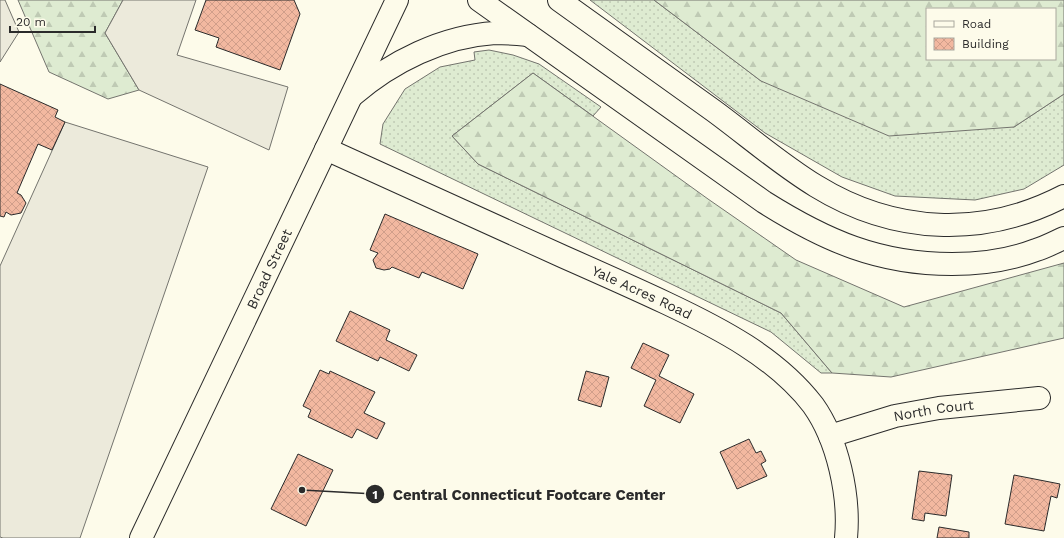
<svg xmlns="http://www.w3.org/2000/svg" width="1064" height="538" viewBox="0 0 1064 538" font-family="'Work Sans',sans-serif">
<style>
.grass{fill:url(#grass-dots);stroke:#74746e}
.forest{fill:url(#forest-firs);stroke:#74746e;fill-rule:evenodd}
.parking{fill:#eceadb;stroke:#74746e}
.building{fill:url(#building-cross-hatch);stroke:#2b2b2b}
.lines{fill:none;stroke-linecap:round;stroke-linejoin:round}
.minor-casing{stroke:#2b2b2b;stroke-width:24}
.major-casing{stroke:#2b2b2b;stroke-width:24}
.highway-casing{stroke:#2b2b2b;stroke-width:24}
.minor{stroke:#fdfbea;stroke-width:22}
.major{stroke:#fdfbea;stroke-width:22}
.highway{stroke:#fdfbea;stroke-width:22}
.labels{text-anchor:middle;dominant-baseline:central;stroke-width:3;stroke-linejoin:round;paint-order:stroke}
.street-label{font-size:14px;fill:#2b2b2b;stroke:#fdfbea}
.leader{fill:none;stroke:#2b2b2b;stroke-width:1.5}
.callout-dot{fill:#2b2b2b;stroke:#fdfbea;stroke-width:1.5}
.mark-label{font-size:12px;text-anchor:middle;font-weight:bold;fill:#fff}
.callout-label{font-size:15px;text-anchor:middle;font-weight:bold;fill:#2b2b2b;stroke:#fdfbea;stroke-width:3;stroke-linejoin:round;paint-order:stroke}
</style>
<defs>
<pattern id="grass-dots" width="8" height="8" patternUnits="userSpaceOnUse"><rect width="8" height="8" fill="#deebd1"/><path d="M2 2h.1M6 6h.1" fill="none" stroke="#bfcab4" stroke-width="1.8" stroke-linecap="round"/></pattern>
<pattern id="forest-firs" width="22" height="20" patternUnits="userSpaceOnUse"><rect width="22" height="20" fill="#deebd1"/><path d="M5 1l3.5 6h-7zM16 11l3.5 6h-7z" fill="#bfcab4"/></pattern>
<pattern id="building-cross-hatch" width="8" height="8" patternUnits="userSpaceOnUse"><rect width="8" height="8" fill="#f2b8a0"/><path d="M0 0l8 8M0 8l8-8" fill="none" stroke="#d09e8a"/></pattern>
</defs>
<rect width="100%" height="100%" fill="#fdfbea"/>
<g class="grass">
<path d="M590 0H654L761 81 1014 127 1064 94V165L1024 189 975 200 895 196 842 177 765 133Z"/>
<path d="M489 50 513 55 539 64 601 107 593 116 533 73 452 136 478 164 781 313 832 373H821L771 332 380 144 383 124 405 89 440 67 475 60 474 52Z"/>
</g>
<g class="forest">
<path d="M18 0H123L105 33 139 90 108 99 49 72Z"/>
<path d="M654 0H1064V94L1014 127 889 136 761 81ZM927 9H1055V59H927Z"/>
<path d="M533 73 708 199 796 260 904 307 1064 263V338L891 377 832 373 781 313 478 164 452 136Z"/>
</g>
<g class="parking">
<path d="M0 0H5L19 32 0 62Z"/>
<path d="M123 0H196L177 55 288 87 269 150 139 90 105 33Z"/>
<path d="M65 122 208 167 80 538H3L0 537V266Z"/>
</g>
<g class="building">
<path d="M206 0H294L300 14 280 70 216 47 219 38 195 30Z"/>
<path d="M0 84 58 110 55 117 65 122 52 150 38 144 17 193 21 195 26 203 21 213 11 215 6 212 4 217 0 216Z"/>
<path d="M385 214 478 254 463 289 422 272 419 278 392 267 390 269 384 270 376 268 373 260 378 253 370 250Z"/>
<path d="M350 311 390 330 386 340 417 355 409 371 380 357 378 361 336 341Z"/>
<path d="M643 343 669 355 659 376 694 394 680 423 644 406 656 380 631 368Z"/>
<path d="M320 370 329 374 330 371 375 392 364 413 385 423 377 439 357 429 352 438 308 417 311 410 303 406Z"/>
<path d="M586 371 609 377 601 407 578 400Z"/>
<path d="M749 439 756 453 761 451 766 461 761 464 767 476 737 489 720 452Z"/>
<path d="M298 454 333 470 306 526 271 509Z"/>
<path d="M919 471 952 475 946 516 925 513 924 521 912 519Z"/>
<path d="M1014 475 1060 484 1057 498 1051 496 1044 531 1005 524Z"/>
<path d="M939 527 969 532V538H937Z"/>
</g>
<g class="lines">
<defs>
<g id="minor">
<path id="s1" d="M326 149C405 185 485 221 564 257 598 272 632 287 666 303 719 328 776 357 813 405 838 440 850 496 846 538"/>
<path id="s2" d="M830 436 895 416 939 408 1039 398"/>
</g>
<g id="major">
<path id="s3" d="M141 538 397 0"/>
</g>
<g id="highway">
<path d="M479 0 764 202C826 241 879 264 952 264 980 264 1010 260 1036 250 1046 247 1055 242 1064 238"/>
<path d="M559 0C611 37 663 74 714 111 748 136 780 164 816 186 894 234 983 238 1064 196"/>
<path d="M353 95C391 62 443 36 495 33 506 33 517 34 528 35"/>
</g>
</defs>
<use href="#minor" class="minor-casing"/>
<use href="#major" class="major-casing"/>
<use href="#highway" class="highway-casing"/>
<use href="#minor" class="minor"/>
<use href="#major" class="major"/>
<use href="#highway" class="highway"/>
</g>
<g class="labels">
<g class="street-label">
<text stroke="none"><textPath href="#s3" startOffset="298">Broad Street</textPath></text>
<text stroke="none"><textPath href="#s1" startOffset="347">Yale Acres Road</textPath></text>
<text stroke="none"><textPath href="#s2" startOffset="107">North Court</textPath></text>
</g>
</g>
<path class="leader" d="M302 490L375 494"/>
<g class="callout-dot">
<circle cx="302" cy="490" r="4"/>
<circle cx="375" cy="494" r="10"/>
</g>
<g class="mark-label">
<text x="375" y="499">1</text>
</g>
<g class="callout-label">
<text x="529" y="500">Central Connecticut Footcare Center</text>
</g>
<rect x="926" y="8" width="130" height="52" fill="#fdfbea" stroke="#a9a89e"/>
<rect x="934" y="21" width="20" height="6" fill="#fdfbea" stroke="#a9a89e"/>
<text x="962" y="28" font-size="12" fill="#2b2b2b">Road</text>
<rect x="934" y="38" width="20" height="12" fill="url(#building-cross-hatch)" stroke="#a9a89e"/>
<text x="962" y="48" font-size="12" fill="#2b2b2b">Building</text>
<path d="M10 26v6h85v-6" fill="none" stroke="#2b2b2b" stroke-width="2"/>
<text x="16" y="26" font-size="12" fill="#2b2b2b" stroke="#fdfbea" stroke-width="3" paint-order="stroke">20 m</text>
</svg>
